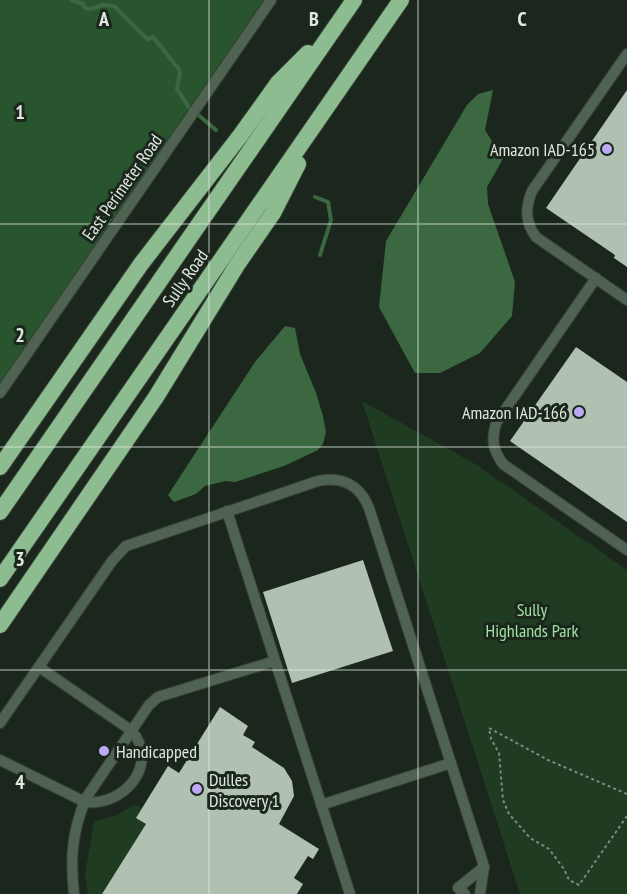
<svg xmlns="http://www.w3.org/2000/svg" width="627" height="894" viewBox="0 0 627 894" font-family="'PT Sans Narrow',sans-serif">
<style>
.green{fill:#1f3b22}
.forest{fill:#28542e}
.water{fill:#3c6841}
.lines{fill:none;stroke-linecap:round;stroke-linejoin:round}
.stream{stroke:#3c6841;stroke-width:4}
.building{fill:#b0c0b1}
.minor-casing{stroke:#374237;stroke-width:12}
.highway-casing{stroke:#374237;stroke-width:18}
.path{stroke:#808a80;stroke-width:2;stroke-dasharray:3 3;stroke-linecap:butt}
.minor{stroke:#506352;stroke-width:10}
.highway{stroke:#8dbc90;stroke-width:16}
.grid{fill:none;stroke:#e0e8e0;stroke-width:1.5;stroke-opacity:0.55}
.poi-dot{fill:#bea9f4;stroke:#1b271c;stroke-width:2}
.labels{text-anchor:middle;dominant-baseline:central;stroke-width:6;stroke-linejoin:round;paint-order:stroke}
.poi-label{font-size:18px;fill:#e0e8e0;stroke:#1b271c;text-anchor:end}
.street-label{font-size:18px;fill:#e0e8e0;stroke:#1b271c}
.park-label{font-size:18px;fill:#9de1a3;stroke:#1b271c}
.grid-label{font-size:20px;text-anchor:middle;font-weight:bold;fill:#e0e8e0;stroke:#1b271c;stroke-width:6;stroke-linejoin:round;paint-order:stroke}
</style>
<rect width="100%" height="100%" fill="#1b271c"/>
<g class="green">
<path d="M362 401 477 465 627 570V894H520Z"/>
<path d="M135 804 142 809 146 824 102 894H88L85 875 94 821 115 816Z"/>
</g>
<path class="forest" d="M0 0H264L0 383Z"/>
<g class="water">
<path d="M493 90 485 130 503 159 487 187 488 204 515 282 512 316 480 353 440 373H415L379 307 386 241 467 105 478 94Z"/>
<path d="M285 326 295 328 300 354 316 393 323 416 326 432 323 444 318 450 284 466 235 482 225 481 205 486 196 494 174 502 168 495 255 362Z"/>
</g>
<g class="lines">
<g class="stream">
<path d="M71 0 83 4 85 8 91 9 103 5 114 6 147 39 153 37 178 68 180 72 177 89 190 109"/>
<path d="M196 113 216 130"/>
<path d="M315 197 328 202 331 220 320 255"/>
</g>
</g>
<g class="building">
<path d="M627 90V267L614 258 615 255 546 208Z"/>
<path d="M576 347 627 382V522L510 441Z"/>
<path d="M363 560 393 651 292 683 263 592Z"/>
<path d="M220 707 248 726 243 735 255 742 252 747 284 768 292 781 294 796 279 824 319 849 313 859 308 856 294 878 303 884 297 894H102L146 824 136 818 168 766 179 773Z"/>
</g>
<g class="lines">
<defs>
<g id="minor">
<path d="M627 54 532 191C525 208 525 222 536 237L627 300"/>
<path d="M596 278 496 423C491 440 493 450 503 464L627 550"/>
<path d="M0 393 271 0"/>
<path d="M227 511 350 894"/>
<path d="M0 723 112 561 126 546 318 481C342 476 360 485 369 508L482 860 484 867 480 894"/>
<path d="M0 760 85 802C123 807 160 765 132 731L39 667"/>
<path d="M321 805 451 763"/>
<path d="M74 894C70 858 72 832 86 798L149 705 158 697 275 661"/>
<path d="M465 894 458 888 484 867"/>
</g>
<g id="highway">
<path d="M0 467 141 264 240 136 278 83 308 53"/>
<path d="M0 512 354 0"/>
<path d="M0 579 401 0"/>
<path d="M0 625 156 397 237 265 273 213 298 164"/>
</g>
</defs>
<use href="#minor" class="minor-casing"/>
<use href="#highway" class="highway-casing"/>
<path class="path" d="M627 794 548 760 489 728 491 739 499 753 503 800 509 814 530 838 549 849 564 869 569 880 579 885 627 816"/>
<use href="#minor" class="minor"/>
<use href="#highway" class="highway"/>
</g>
<path class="grid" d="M209 0V894M418 0V894M0 224H627M0 447H627M0 670H627"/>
<g class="poi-dot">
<circle cx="607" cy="149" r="6"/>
<circle cx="579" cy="412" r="6"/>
<circle cx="104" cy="751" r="6"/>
<circle cx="197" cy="789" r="6"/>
</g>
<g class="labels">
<g class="poi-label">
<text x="595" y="149">Amazon IAD-165</text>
<text x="567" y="412">Amazon IAD-166</text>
<text x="116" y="751" text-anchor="start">Handicapped</text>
<text x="209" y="779" text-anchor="start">Dulles<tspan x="209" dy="21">Discovery 1</tspan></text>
</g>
<g class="street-label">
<text transform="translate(122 187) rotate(-55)">East Perimeter Road</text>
<text transform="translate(185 278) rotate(-55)">Sully Road</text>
</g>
<g class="park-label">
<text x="532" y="609">Sully<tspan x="532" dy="21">Highlands Park</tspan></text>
</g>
</g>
<g class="grid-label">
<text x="104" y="26">A</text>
<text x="314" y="26">B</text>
<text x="522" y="26">C</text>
<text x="20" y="119">1</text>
<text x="20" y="342">2</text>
<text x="20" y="566">3</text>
<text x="20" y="789">4</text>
</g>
</svg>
